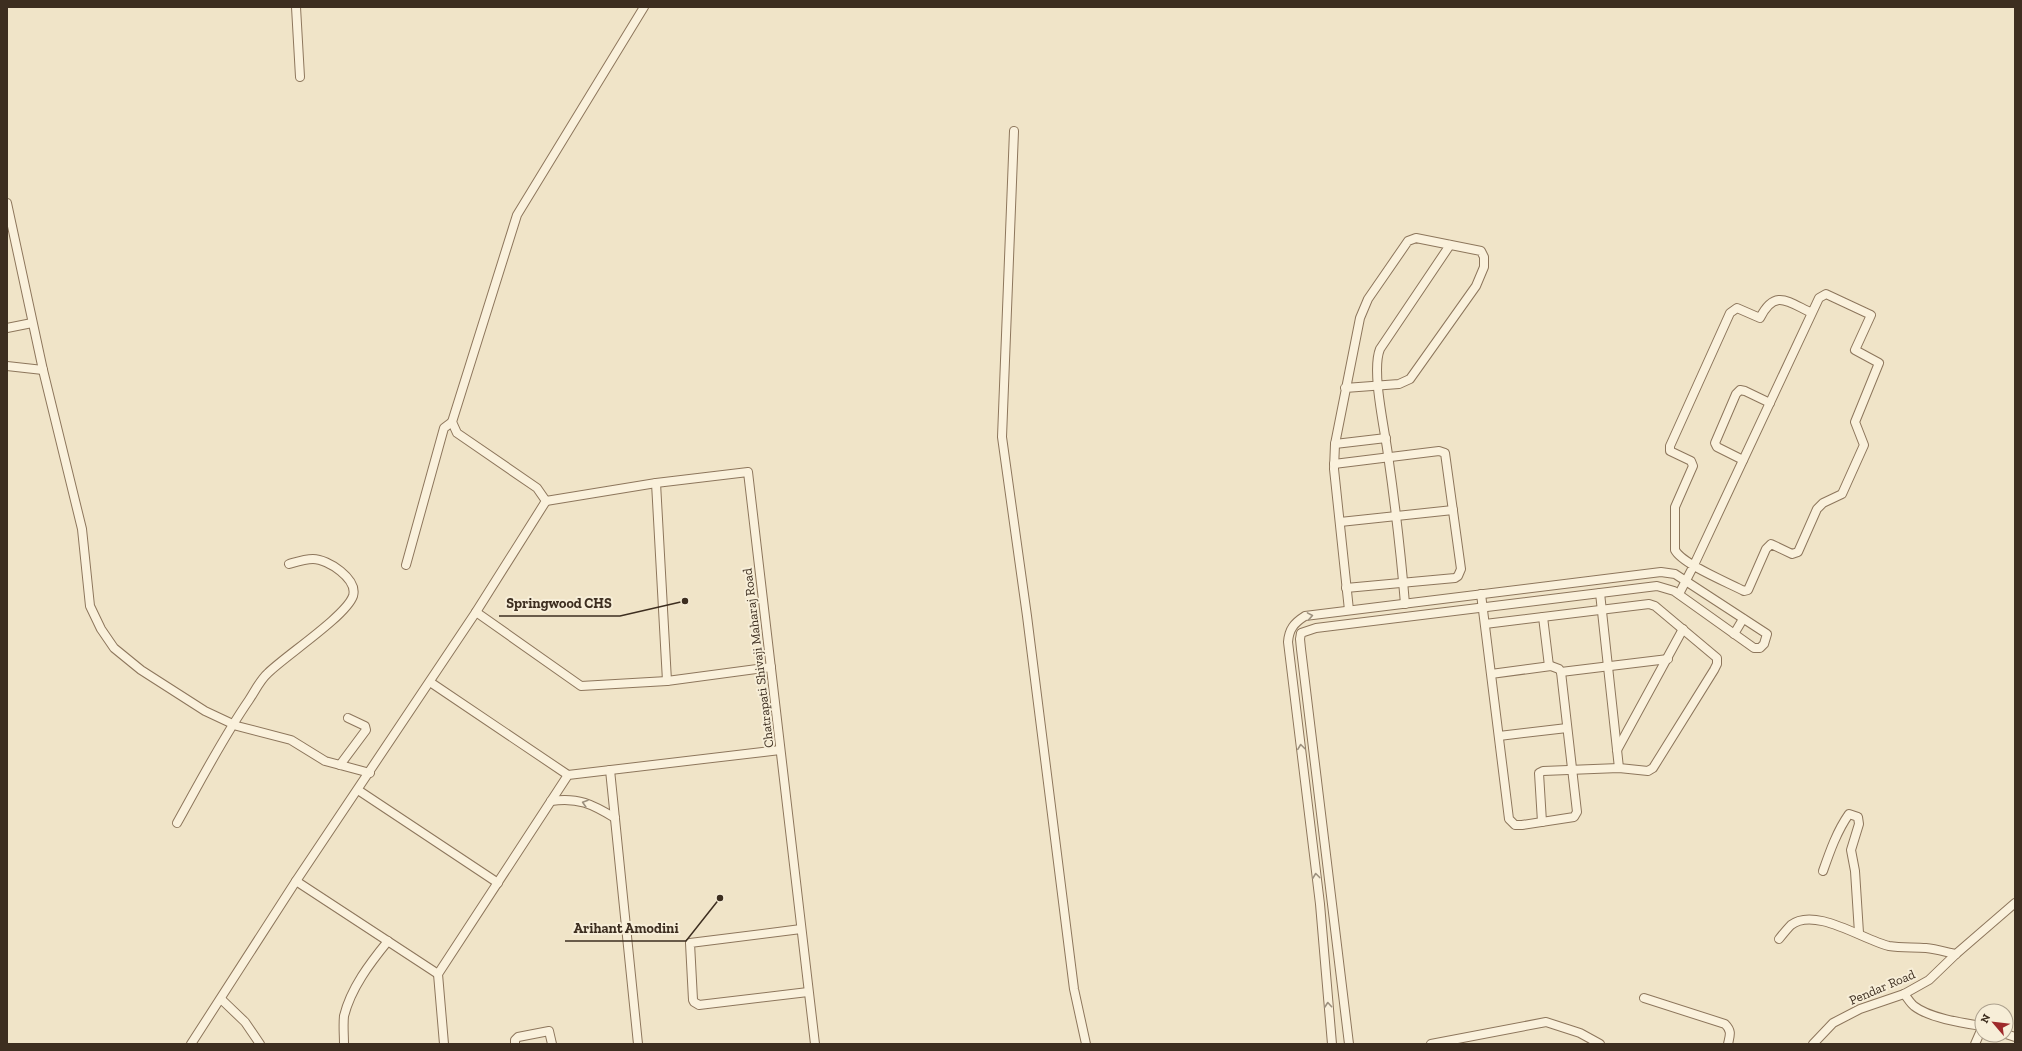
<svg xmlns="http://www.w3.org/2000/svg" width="2022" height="1051" viewBox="0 0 2022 1051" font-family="'Zilla Slab',serif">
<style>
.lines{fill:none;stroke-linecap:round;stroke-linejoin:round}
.minor-casing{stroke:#8d765c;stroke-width:10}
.minor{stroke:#faf1dc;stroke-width:8}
.oneway{stroke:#9c907e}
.labels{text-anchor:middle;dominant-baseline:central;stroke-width:4;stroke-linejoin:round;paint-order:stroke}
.street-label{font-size:13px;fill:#3d2e20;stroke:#f7eed8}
.leader{fill:none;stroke:#3d2e20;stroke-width:1.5}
.callout-dot{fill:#3d2e20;stroke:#f7eed8;stroke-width:1.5}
.callout-label{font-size:14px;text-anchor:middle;font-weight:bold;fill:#3d2e20;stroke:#f7eed8;stroke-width:4;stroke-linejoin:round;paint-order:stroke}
</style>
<rect width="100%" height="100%" fill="#f0e4c8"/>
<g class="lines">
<defs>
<g id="minor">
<path d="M296 7 300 77"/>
<path d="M1014 131 1002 437 1027 616 1074 989 1086 1044"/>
<path d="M7 203 43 370 82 529 90 606 101 629 114 648 141 670 205 711 237 726 291 740 325 761 370 773"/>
<path d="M7 328 32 323"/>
<path d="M7 366 43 370"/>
<path d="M1345 388 1399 384 1410 379 1476 286 1484 267V257L1481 251 1416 238 1408 241 1368 299 1360 318 1335 444 1334 469 1349 610"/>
<path d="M1335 444 1386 438"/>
<path d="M1743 460 1717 447 1715 443 1736 394 1740 390 1745 391 1770 403"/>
<path d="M1334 464 1439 451 1445 453 1461 569 1458 576 1455 578 1346 588"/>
<path d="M656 483 667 681"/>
<path d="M546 501 656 483 748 472 815 1044"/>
<path d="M546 501 537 488 457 433 452 422 517 215 644 7"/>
<path d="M1340 522 1453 510"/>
<path d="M406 565 444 428 452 422"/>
<path d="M1600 593 1619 768"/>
<path d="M1481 594 1509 819 1515 825H1522L1574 817 1577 812 1561 672 1559 669 1551 666 1491 674"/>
<path d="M1679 594 1694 565 1819 298 1826 294 1871 315 1855 350 1879 363 1855 422 1864 445 1842 494 1823 503 1817 509 1798 552 1792 554 1771 544 1766 549 1748 590 1744 591C1729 583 1682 564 1675 550V507L1693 466 1691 461 1670 451V446L1730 313 1737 308 1760 318C1775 288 1788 302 1812 313"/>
<path d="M1405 604C1401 554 1395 504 1388 455 1385 430 1371 371 1380 349L1450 245"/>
<path d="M476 612 581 686 667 681 771 667"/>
<path d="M1543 617 1549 666"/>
<path d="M1485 624 1649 604 1655 606 1717 658V664L1714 670 1653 768 1648 771 1619 768 1543 771 1539 773 1542 822"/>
<path d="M1734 634 1743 619"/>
<path d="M1561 672 1668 659"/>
<path d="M430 682 568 775"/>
<path d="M1499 736 1567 728"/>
<path d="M1617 750 1683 629"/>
<path d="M340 765 366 730 365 726 348 718"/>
<path d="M610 770 638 1044"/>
<path d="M358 790 498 883"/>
<path d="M551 801C578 797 592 804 615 818"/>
<path d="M177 823C200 782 222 739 249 700 255 691 260 680 268 673 285 656 346 616 353 596 358 579 328 559 313 559 305 559 296 562 289 564"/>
<path d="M1823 871C1830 851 1837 831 1849 814L1858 817 1859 824 1851 850 1855 871 1859 933"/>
<path d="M296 881 438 974"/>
<path d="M801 929 690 943 693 1000 694 1002 699 1005 808 992"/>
<path d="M1779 939C1783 934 1787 929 1791 925 1815 906 1865 941 1889 946 1901 948 1914 947 1926 948 1936 949 1946 952 1956 954"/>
<path d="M1904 994C1907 997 1910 1003 1914 1006 1929 1018 1963 1023 1982 1026"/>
<path d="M1644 998 1725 1024C1732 1031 1730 1035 1728 1044"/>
<path d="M221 999 245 1022 260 1044"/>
<path d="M2006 1034 2015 1037"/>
<path d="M191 1044 296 881 476 612 546 501"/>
<path d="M344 1044C344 1035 343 1025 344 1016 351 988 370 963 388 941"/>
<path d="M444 1044 438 974 568 775 780 750"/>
<path d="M515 1044V1040L518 1037 549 1031 552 1044"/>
<path d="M1332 1044 1320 904 1288 642C1289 629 1294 623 1305 616L1661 572 1675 574 1767 634 1764 644 1760 648H1754L1674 591 1657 586 1316 628 1301 633 1300 639 1301 649 1349 1044"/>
<path d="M1431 1044 1546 1022 1580 1033 1600 1044"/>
<path d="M1813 1044 1833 1023 1860 1009 1904 994 1929 980 1956 954 2015 903"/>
<path d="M1975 1044 1982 1028"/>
</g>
</defs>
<use href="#minor" class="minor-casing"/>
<use href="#minor" class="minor"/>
</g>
<defs><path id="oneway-chevron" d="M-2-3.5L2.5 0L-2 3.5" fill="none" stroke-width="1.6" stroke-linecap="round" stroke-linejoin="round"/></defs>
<g class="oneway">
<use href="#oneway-chevron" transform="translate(1310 616) rotate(-10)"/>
<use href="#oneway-chevron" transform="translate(1301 747) rotate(-97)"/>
<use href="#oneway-chevron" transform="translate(585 803) rotate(-163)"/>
<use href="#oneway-chevron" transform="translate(1316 876) rotate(-97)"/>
<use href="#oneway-chevron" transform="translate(1328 1005) rotate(-95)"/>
</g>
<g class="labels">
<g class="street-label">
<text transform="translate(758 658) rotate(-97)">Chatrapati Shivaji Maharaj Road</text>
<text transform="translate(1882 987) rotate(-23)">Pendar Road</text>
</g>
</g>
<path class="leader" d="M685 601L620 616H499M720 898L686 941H565"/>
<g class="callout-dot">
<circle cx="685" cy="601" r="4"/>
<circle cx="720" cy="898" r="4"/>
</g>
<g class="callout-label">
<text x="559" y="608">Springwood CHS</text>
<text x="626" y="933">Arihant Amodini</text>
</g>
<rect width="2022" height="1051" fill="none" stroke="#3d2e20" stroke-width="16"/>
<g transform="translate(1994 1023) rotate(298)"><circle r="19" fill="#f7eed8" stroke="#ada18e"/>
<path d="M0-3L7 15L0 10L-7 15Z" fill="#9e2a2b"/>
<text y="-6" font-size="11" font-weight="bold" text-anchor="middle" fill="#3d2e20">N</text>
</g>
</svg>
